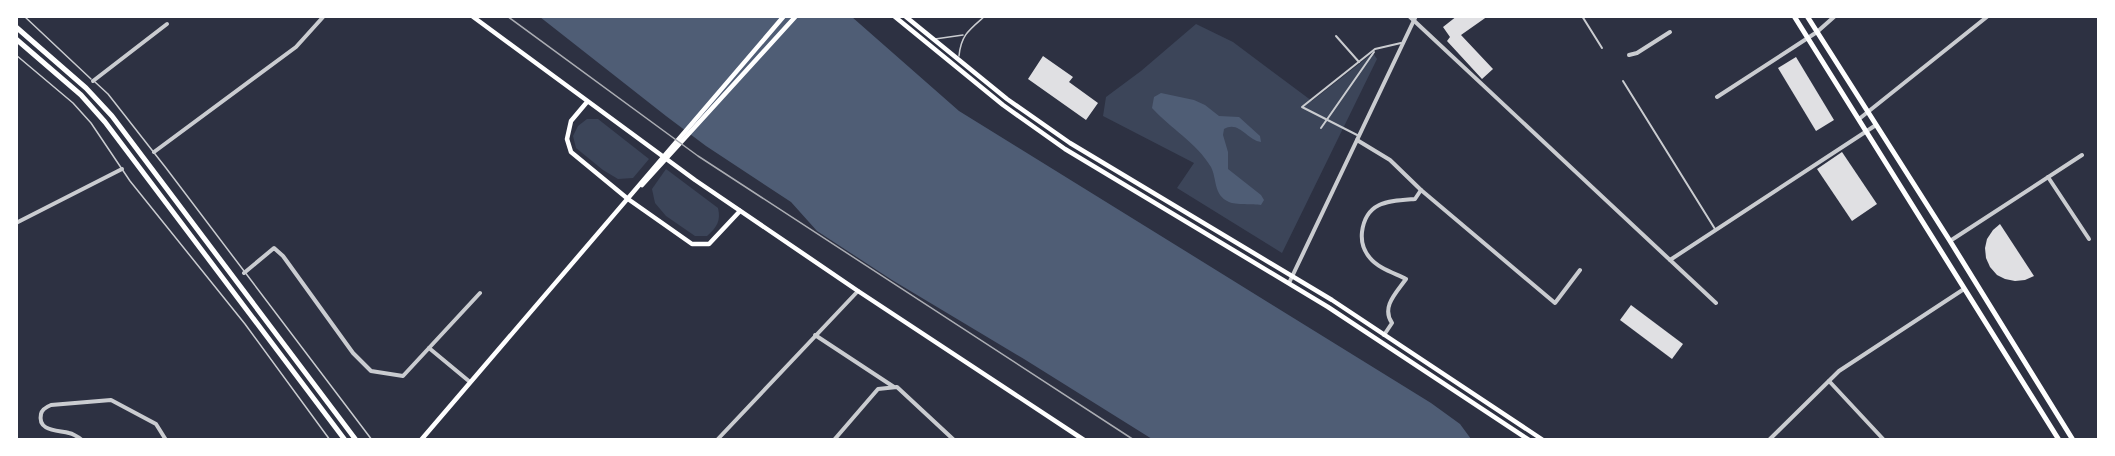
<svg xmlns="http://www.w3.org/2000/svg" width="2115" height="456" viewBox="0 0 2115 456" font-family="Commissioner,sans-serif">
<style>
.green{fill:#3c4559}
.water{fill:#4f5d75}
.building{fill:#e0e0e3}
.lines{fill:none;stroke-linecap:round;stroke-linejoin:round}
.service{stroke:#caccd0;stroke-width:1.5}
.pedestrian{stroke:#caccd0;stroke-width:2}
.minor{stroke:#caccd0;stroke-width:4}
.secondary{stroke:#fff;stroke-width:4.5}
.primary{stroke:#fff;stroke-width:5}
.tram{stroke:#abadb3;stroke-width:1.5}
</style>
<rect width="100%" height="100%" fill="#2d3142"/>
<g class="green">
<path d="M1196 24 1233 42 1312 101 1373 53 1377 59 1282 253 1177 188 1194 163 1103 116 1106 97 1141 71Z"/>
<path d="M587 119H598L649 159 633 178 618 179 603 170 576 148 573 136 578 126Z"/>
<path d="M666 169 718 208C721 221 717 227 707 236H695L666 216 655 203 652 189Z"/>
</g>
<g class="water">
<path d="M540 17H852L959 111 1431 403 1460 424 1471 439H1152L1024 359 892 280 817 231 791 202 706 146 666 116Z"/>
<path d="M1161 93 1194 100 1205 105 1219 116 1239 117 1260 136 1261 142C1247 140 1239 120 1224 129L1223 135 1228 152V169L1261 195 1264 200 1261 205C1254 204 1235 205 1229 202 1213 195 1217 178 1211 167 1196 142 1171 129 1152 108L1154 97Z"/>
</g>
<g class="building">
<path d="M1457 16H1488L1461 35 1493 69 1482 79 1447 41 1450 37 1443 27Z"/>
<path d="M1043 56 1073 77 1069 82 1098 103 1086 120 1028 79Z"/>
<path d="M1796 57 1834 120 1816 131 1778 68Z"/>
<path d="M1842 152 1877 204 1852 221 1817 169Z"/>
<path d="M2000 224 2034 276 2025 280 2015 281 2005 279 1997 275 1990 267 1986 258 1985 248 1987 239 1993 230Z"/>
<path d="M1631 305 1683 344 1672 359 1620 320Z"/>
</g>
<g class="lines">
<g class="service">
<path d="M24 16 91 79"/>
<path d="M935 39 963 35"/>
<path d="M16 55 73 103 91 123 130 181 245 324 330 440"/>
<path d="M959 56C961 35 969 30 985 16"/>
<path d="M95 82 108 94 166 168 372 440"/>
</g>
<g class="pedestrian">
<path d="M1582 16 1602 48"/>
<path d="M1336 36 1359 62"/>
<path d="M1623 81 1715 229"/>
<path d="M1321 128 1374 52"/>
<path d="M1359 136 1302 107 1375 49 1401 43"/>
</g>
<g class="minor">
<path d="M1409 16 1716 303"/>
<path d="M1629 55 1637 53 1670 32"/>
<path d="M93 81 167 24"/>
<path d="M1717 97 1817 32 1835 16"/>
<path d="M1859 119 1988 16"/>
<path d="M1357 140 1390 160 1421 190"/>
<path d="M154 152 296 47 324 16"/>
<path d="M2048 177 2089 239"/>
<path d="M16 223 122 169"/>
<path d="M1950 241 2082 155"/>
<path d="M1670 260 1876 125"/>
<path d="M244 273 274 248 283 256 353 353 371 371 403 376 480 293"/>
<path d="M1289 283 1416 16"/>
<path d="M815 335 894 387"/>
<path d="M1384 335 1392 323C1381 307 1396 293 1406 279 1394 273 1378 268 1370 258 1364 251 1361 241 1362 232 1366 201 1389 201 1415 199L1421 190 1555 303 1580 270"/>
<path d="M429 348 470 382"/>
<path d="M1829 381 1884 440"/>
<path d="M82 440C78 437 74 434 69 433 59 430 37 432 41 414 42 409 46 407 51 405L111 400 156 424 166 440"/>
<path d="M717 440 858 291"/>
<path d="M834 440 878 389 897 387 954 440"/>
<path d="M1769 440 1839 371 1964 289"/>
</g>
<g class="secondary">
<path d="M472 16 695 180 858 291 1084 440"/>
<path d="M894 16 1003 105 1065 149 1328 307 1529 440"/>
<path d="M905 16 1007 99 1070 143 1332 300 1543 440"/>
<path d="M587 102 571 121 567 139 571 152 628 199 692 244H709L740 211"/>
<path d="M642 185 796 16"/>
<path d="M421 440 784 16"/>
</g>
<g class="primary">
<path d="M1794 16 2059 440"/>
<path d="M1807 16 1950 241 2073 440"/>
<path d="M16 27 86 88 112 116 356 440"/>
<path d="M16 39 81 95 105 122 345 440"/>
</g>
<path class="tram" d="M507 16 698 156 1134 440"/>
</g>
<rect width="2115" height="456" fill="none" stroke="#ffffff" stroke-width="36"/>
</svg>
